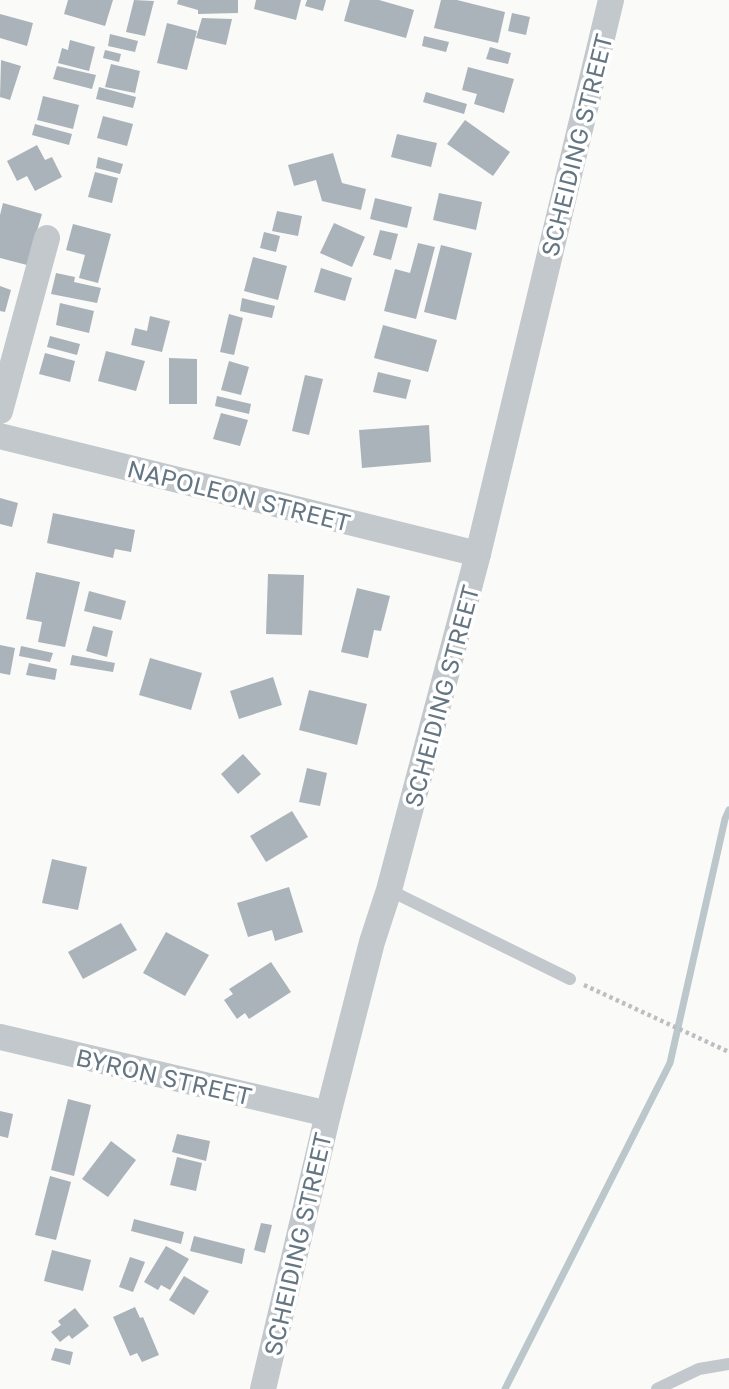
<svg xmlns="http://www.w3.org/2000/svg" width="729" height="1389" viewBox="0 0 729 1389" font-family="'Golos Text',sans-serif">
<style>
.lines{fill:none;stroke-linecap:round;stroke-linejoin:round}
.stream{stroke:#bbc7cb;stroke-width:7}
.building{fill:#aab3b9}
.path{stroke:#bbbfc2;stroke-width:4.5;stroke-dasharray:3.5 3.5;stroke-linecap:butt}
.service{stroke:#c3c8cc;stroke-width:12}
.minor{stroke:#c3c8cc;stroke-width:26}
.labels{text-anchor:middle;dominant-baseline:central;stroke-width:7;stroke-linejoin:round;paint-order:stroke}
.street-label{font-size:24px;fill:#657683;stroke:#fff}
</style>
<rect width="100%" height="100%" fill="#fafaf8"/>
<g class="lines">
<path class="stream" d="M505 1389 670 1063 725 819 729 810"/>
</g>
<g class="building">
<path d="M68 0H113L105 26 64 14Z"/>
<path d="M134 0 154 1 145 36 126 32Z"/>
<path d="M178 0H238V13L198 14V10L177 4Z"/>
<path d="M256 0H301L296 20 254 9Z"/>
<path d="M307 0H326L323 11 305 6Z"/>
<path d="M350 0H379L414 10 406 38 344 21Z"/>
<path d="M441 0H457L505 12 498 43 434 28Z"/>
<path d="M512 13 530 17 526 35 508 31Z"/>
<path d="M0 14 33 23 27 46 0 38Z"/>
<path d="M202 18 232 19 226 45 196 38Z"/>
<path d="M167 23 197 31 187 70 157 63Z"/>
<path d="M110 34 138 41 135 52 108 46Z"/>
<path d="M424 36 449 42 446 52 422 46Z"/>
<path d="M70 40 95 47 89 71 58 63 62 48 68 50Z"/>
<path d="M490 47 511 53 508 64 486 59Z"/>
<path d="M105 50 121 54 119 62 103 58Z"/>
<path d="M1 60 21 66 10 100 0 97Z"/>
<path d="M111 64 140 71 135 93 105 87Z"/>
<path d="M57 66 96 75 92 89 53 79Z"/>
<path d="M468 67 514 79 504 113 474 104 477 94 462 90Z"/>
<path d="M99 87 136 97 133 108 96 99Z"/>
<path d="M426 92 467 104 464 114 423 102Z"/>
<path d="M43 96 79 105 73 129 37 120Z"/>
<path d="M103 116 133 124 127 146 97 138Z"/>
<path d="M465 120 510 152 493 176 447 144Z"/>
<path d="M35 124 72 134 69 145 32 135Z"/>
<path d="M397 134 437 143 431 167 391 157Z"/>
<path d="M37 145 45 160 52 157 62 177 35 191 27 176 17 181 7 161Z"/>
<path d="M333 153 342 183 366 189 361 210 322 201 316 180 294 186 288 165Z"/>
<path d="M98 157 123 164 120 174 96 168Z"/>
<path d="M95 172 118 178 112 203 88 197Z"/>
<path d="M439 193 482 202 476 230 433 220Z"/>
<path d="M375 198 412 207 407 228 370 219Z"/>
<path d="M3 203 42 214 27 265 0 258V215Z"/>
<path d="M277 211 302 216 298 236 272 231Z"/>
<path d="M334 223 365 237 352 267 320 253Z"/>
<path d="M73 224 111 234 98 283 79 278 85 255 66 250Z"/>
<path d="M380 230 398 234 391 260 373 255Z"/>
<path d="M264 232 280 236 276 252 260 248Z"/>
<path d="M418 243 435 247 416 319 384 311 395 269 410 273Z"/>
<path d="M441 245 472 253 456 320 424 312Z"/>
<path d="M253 257 287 266 278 300 244 291Z"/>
<path d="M321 268 352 278 345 301 314 292Z"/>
<path d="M56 273 75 277 74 282 101 288 97 303 51 294Z"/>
<path d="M0 286 11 290 5 312 0 311Z"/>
<path d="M242 298 275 306 272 318 240 311Z"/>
<path d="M60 303 94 311 89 333 56 325Z"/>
<path d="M229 314 243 318 234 355 220 352Z"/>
<path d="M150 316 170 321 162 352 131 345 135 328 147 331Z"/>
<path d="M383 325 437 340 428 372 374 358Z"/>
<path d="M50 336 80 344 77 355 47 347Z"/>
<path d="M106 351 145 361 136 391 98 381Z"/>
<path d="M45 353 75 361 70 382 39 374Z"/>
<path d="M169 358 197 359V404H169Z"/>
<path d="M229 361 249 367 241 395 221 390Z"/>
<path d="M378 372 411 380 406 399 373 392Z"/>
<path d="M305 375 323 379 309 435 292 431Z"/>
<path d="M217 396 251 404 249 414 215 406Z"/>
<path d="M221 413 248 420 240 446 213 439Z"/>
<path d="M429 425 431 462 362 468 359 430Z"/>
<path d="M0 498 18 503 12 527 0 524Z"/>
<path d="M53 513 135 530 131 552 115 549 113 558 47 543Z"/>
<path d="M36 572 80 582 65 647 38 642 42 622 26 619Z"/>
<path d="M268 574 304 575 302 635 266 634Z"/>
<path d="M357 588 390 596 381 631 374 630 368 658 341 652Z"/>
<path d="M89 591 126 601 121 620 84 611Z"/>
<path d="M93 626 113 631 107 657 86 651Z"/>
<path d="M0 645 15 648 10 675 0 673Z"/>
<path d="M21 646 53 653 50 662 19 656Z"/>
<path d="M72 655 115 663 113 672 70 665Z"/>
<path d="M150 658 202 673 191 710 139 695Z"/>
<path d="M29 663 57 669 55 680 26 675Z"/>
<path d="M273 677 282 705 239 719 230 691Z"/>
<path d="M309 690 367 704 357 745 299 730Z"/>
<path d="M243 754 261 774 238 794 221 774Z"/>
<path d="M307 768 327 773 320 806 299 802Z"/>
<path d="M292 811 308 837 266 862 250 836Z"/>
<path d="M52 859 87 867 78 910 42 903Z"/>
<path d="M289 887 303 932 275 941 272 930 248 937 237 903Z"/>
<path d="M121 923 137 950 83 979 68 952Z"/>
<path d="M166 932 209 955 185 996 143 973Z"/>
<path d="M271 962 291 992 249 1019 245 1013 237 1019 224 1000 233 994 229 989Z"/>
<path d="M68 1099 91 1105 74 1176 51 1170Z"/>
<path d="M0 1111 13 1114 8 1138 0 1136Z"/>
<path d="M177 1134 210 1141 206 1161 172 1152Z"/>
<path d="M111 1141 136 1160 108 1197 82 1179Z"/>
<path d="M177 1157 202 1163 196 1191 170 1185Z"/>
<path d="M50 1176 71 1182 56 1240 35 1235Z"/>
<path d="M134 1219 184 1232 181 1244 131 1231Z"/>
<path d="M261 1223 272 1225 265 1253 254 1250Z"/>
<path d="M194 1236 245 1249 242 1264 190 1251Z"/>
<path d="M166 1246 189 1259 170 1290 161 1285 158 1290 144 1282Z"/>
<path d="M52 1250 91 1260 83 1291 44 1281Z"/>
<path d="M130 1257 145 1262 133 1292 119 1287Z"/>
<path d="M184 1276 209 1291 194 1315 169 1300Z"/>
<path d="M135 1307 140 1318 143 1317 159 1355 142 1362 137 1353 130 1356 113 1317Z"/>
<path d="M75 1308 89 1326 72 1339 69 1335 60 1342 51 1332 61 1325 58 1321Z"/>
<path d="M55 1348 73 1352 70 1365 51 1360Z"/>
</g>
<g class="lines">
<path class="path" d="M584 985 729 1052"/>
<g class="service">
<path d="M389 890 570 979"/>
<path d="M657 1389 699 1369 729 1364"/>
</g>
<g class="minor">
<path d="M0 411 47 238"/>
<path d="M0 436 478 554"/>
<path d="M0 1037 328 1114"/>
<path d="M263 1389 328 1114 372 942 389 890 478 554 611 0"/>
</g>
</g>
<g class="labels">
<g class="street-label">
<text transform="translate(576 145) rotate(-76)">SCHEIDING STREET</text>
<text transform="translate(239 495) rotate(14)">NAPOLEON STREET</text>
<text transform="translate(441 696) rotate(-75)">SCHEIDING STREET</text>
<text transform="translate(164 1076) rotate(13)">BYRON STREET</text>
<text transform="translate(297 1244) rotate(-77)">SCHEIDING STREET</text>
</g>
</g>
</svg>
